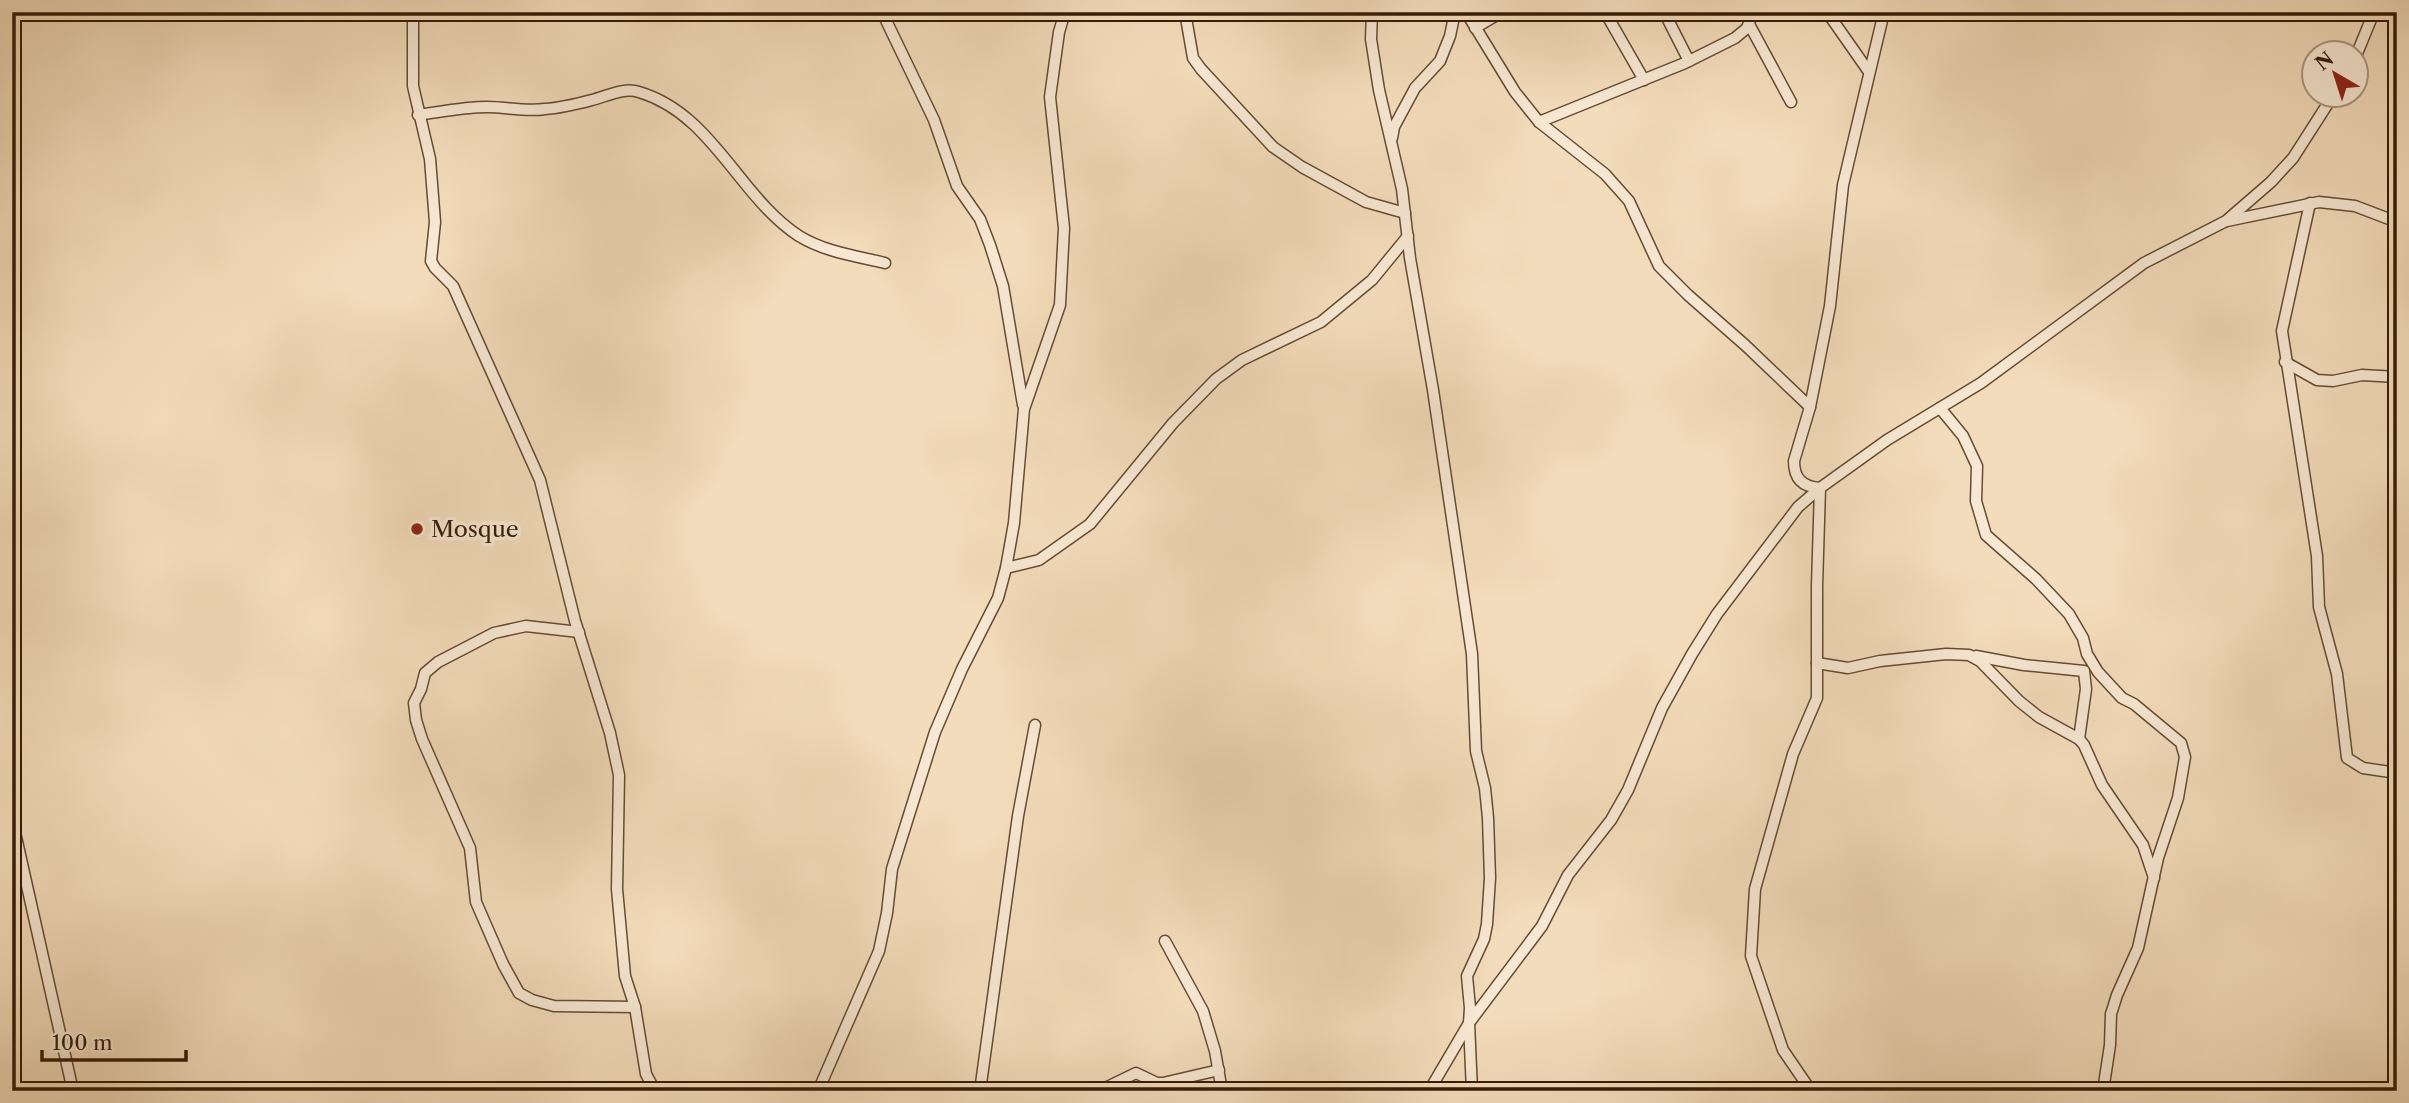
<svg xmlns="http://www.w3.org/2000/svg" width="2409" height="1103" viewBox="0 0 2409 1103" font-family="'Libre Caslon Text',serif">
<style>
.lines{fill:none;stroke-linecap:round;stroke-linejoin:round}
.minor-casing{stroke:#654c32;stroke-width:13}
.highway-casing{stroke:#361c05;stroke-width:18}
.minor{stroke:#f7e8d3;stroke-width:10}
.highway{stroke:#eabe7e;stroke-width:14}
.poi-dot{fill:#8f2418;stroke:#f7e8d3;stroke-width:2.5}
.labels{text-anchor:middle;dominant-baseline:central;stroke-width:7;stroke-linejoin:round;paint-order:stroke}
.poi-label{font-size:23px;fill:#361c05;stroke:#f7e8d3;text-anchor:start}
</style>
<rect width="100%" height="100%" fill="#f3dcbb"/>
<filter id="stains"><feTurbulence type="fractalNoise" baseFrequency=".00286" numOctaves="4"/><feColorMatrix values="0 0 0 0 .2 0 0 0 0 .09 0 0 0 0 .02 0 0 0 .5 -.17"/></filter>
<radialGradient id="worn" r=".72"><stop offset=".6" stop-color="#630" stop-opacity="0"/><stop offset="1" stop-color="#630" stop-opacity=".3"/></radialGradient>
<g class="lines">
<defs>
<g id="minor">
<path d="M413 12V86L430 159 435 222 431 261 435 268 453 286 540 480 575 621 610 733 619 775 617 889 625 976 635 1007 646 1074 655 1091"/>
<path d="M882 12 934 120 957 186 980 219 990 245 1003 286 1023 405"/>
<path d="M1185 12 1193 58 1201 69 1273 147 1302 167 1366 202 1405 213"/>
<path d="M1372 12 1371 39 1379 90 1402 189 1410 258 1433 390 1472 654 1476 751 1485 788 1488 818 1490 878 1487 924 1484 939 1467 976 1470 1008 1469 1023 1472 1091"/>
<path d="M1466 12 1515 92 1539 122 1605 174 1629 201 1659 266 1688 295 1745 345 1810 407"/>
<path d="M1605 12 1644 80"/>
<path d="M1664 12 1689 61"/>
<path d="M1827 12 1869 72"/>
<path d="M2077 12 2117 15 2125 12"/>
<path d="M1749 24 1791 102"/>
<path d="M1475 28 1502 12"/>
<path d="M2356 56 2374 12"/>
<path d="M418 115C440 112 464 107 487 107 506 107 526 112 545 109 561 108 577 104 592 100 607 96 624 87 639 92 713 114 738 196 799 236 825 252 856 256 885 263"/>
<path d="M1539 122 1685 63 1735 38 1747 28 1753 12"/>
<path d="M1392 138 1394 127 1415 88 1440 61 1450 36 1455 12"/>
<path d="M2310 203 2282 331 2317 556 2319 607 2337 674 2347 758 2363 768 2397 773"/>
<path d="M2227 221 2319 202 2355 206 2397 222"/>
<path d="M2285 362 2317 380 2333 381 2362 375 2397 377"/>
<path d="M1940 408 1963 436 1977 466 1976 501 1986 535 2036 579 2069 614 2083 638 2087 654 2098 672 2122 698 2134 704 2181 743 2185 757 2178 798 2158 858 2138 948 2117 995 2111 1014 2110 1045 2103 1091"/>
<path d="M1006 568 1039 560 1090 524 1173 423 1216 379 1242 360 1321 322 1372 280 1408 236"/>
<path d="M579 632 526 626 494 633 438 662 425 673 421 689 414 703 416 720 422 739 470 848 476 902 503 964 519 993 532 1000 554 1006 635 1007"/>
<path d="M1976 656 2024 665 2084 671 2086 689 2079 739"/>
<path d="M1817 663 1848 668 1880 661 1946 654 1969 655 1980 661 2019 701 2039 717 2079 739 2084 745 2102 785 2143 845 2154 878"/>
<path d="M12 819 73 1091"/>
<path d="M1165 941 1203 1011 1215 1051 1222 1091"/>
<path d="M818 1091 879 951 887 913 892 869 935 732 962 669 998 598 1006 568 1014 523 1024 409 1060 305 1064 228 1050 97 1059 32 1065 12"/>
<path d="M980 1091 1018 816 1035 725"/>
<path d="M1099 1091 1136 1073 1157 1083H1163L1219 1070"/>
<path d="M1429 1091 1469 1023 1542 926 1568 875 1611 820 1628 790 1662 708 1692 654 1717 614 1798 507 1820 488 1887 440 1981 383 2144 263 2226 221 2271 182 2293 158 2334 94"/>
<path d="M1811 1091 1783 1050 1751 956 1755 889 1793 754 1817 698V586L1820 488C1803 487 1794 479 1794 461L1810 407 1830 306 1843 185 1884 12"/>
</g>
<path id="highway" d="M12 1088 13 1091"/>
</defs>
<use href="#minor" class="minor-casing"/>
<use href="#highway" class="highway-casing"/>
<use href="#minor" class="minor"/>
<use href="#highway" class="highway"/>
</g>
<circle class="poi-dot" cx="417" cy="529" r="7"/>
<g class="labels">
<g class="poi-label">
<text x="431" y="529">Mosque</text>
</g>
</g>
<rect width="2409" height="1103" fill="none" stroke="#f3dcbb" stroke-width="42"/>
<rect x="14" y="14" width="2381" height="1075" fill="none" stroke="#361c05" stroke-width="3.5"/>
<rect x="21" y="21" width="2367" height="1061" fill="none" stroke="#361c05" stroke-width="2"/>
<g transform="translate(2335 74) rotate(321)"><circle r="33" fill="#f7e8d3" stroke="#aa9681" stroke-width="2"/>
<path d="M0-5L12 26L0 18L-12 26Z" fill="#8f2418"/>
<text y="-10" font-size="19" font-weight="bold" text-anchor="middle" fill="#361c05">N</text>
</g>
<path d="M42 1050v10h144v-10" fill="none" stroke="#361c05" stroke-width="3.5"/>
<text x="52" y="1050" font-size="21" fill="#361c05" stroke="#f7e8d3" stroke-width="5" paint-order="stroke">100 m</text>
<rect width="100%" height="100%" filter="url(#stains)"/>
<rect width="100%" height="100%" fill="url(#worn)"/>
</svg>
